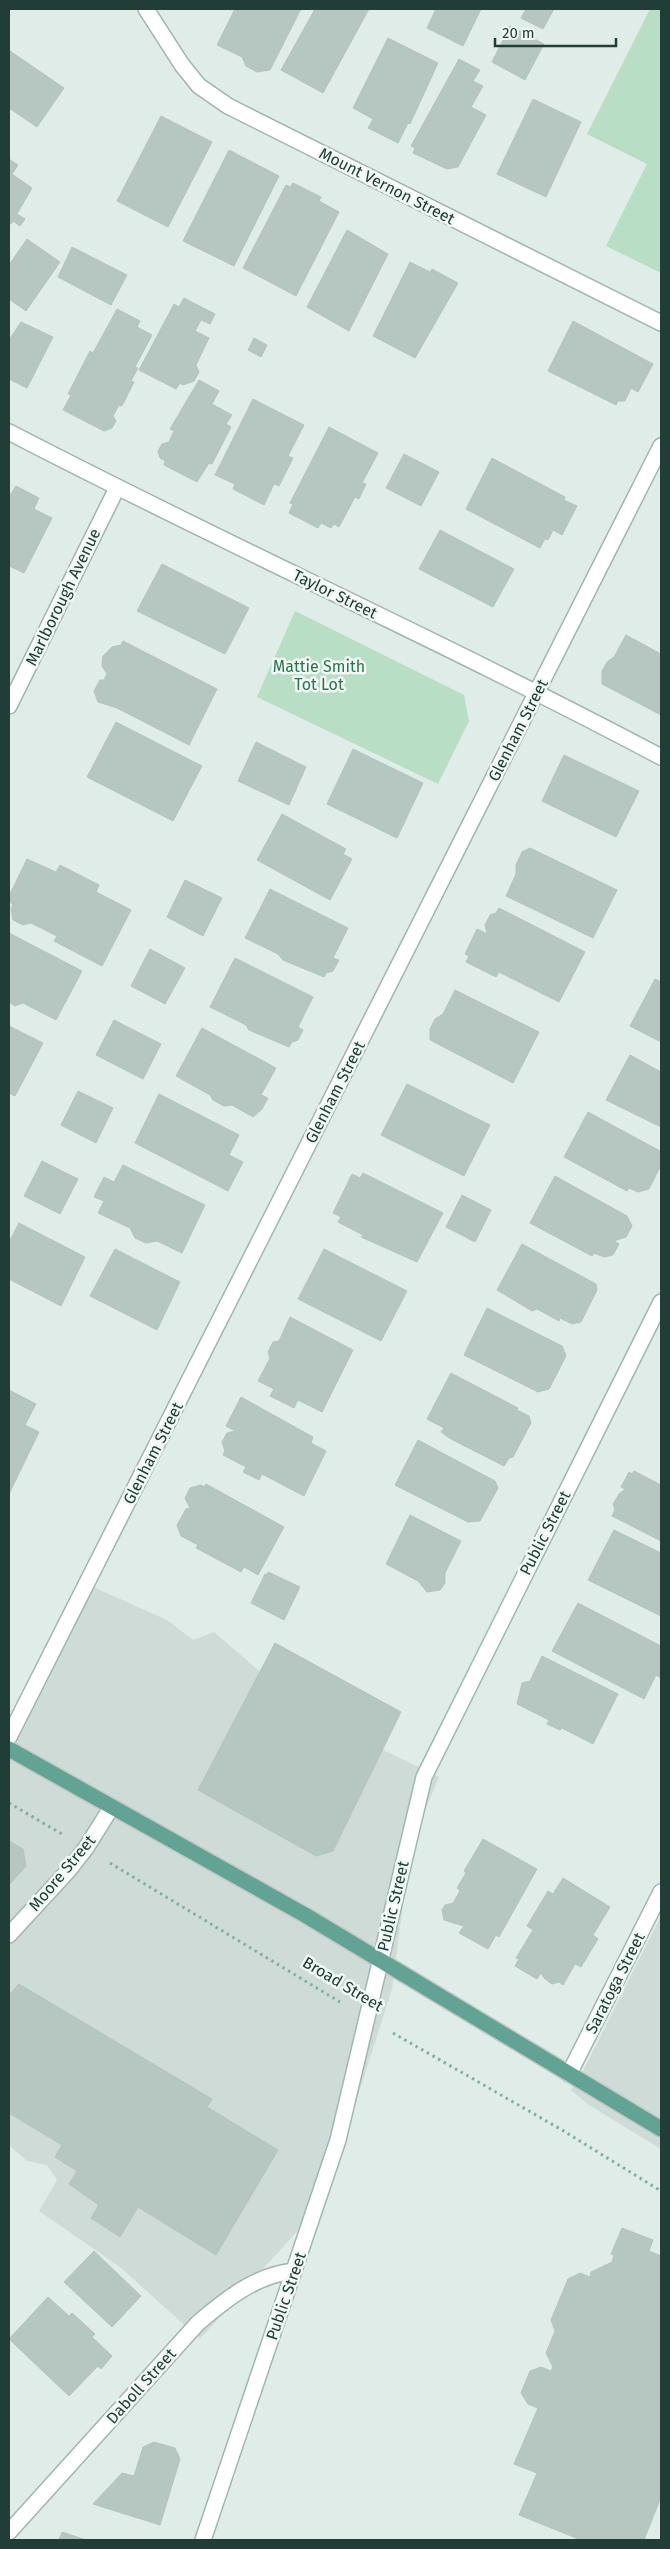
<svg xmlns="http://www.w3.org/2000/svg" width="670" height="2549" viewBox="0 0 670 2549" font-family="'Fira Sans',sans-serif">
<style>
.built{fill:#cedbd6}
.green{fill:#b8dec5}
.building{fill:#b6c6c0;stroke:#b3c5bf}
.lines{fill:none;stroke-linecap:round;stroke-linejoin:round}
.street-casing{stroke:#a3b4af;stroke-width:18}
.secondary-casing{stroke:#9eb8b0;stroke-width:18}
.primary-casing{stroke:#c1c9c7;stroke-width:18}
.path{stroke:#80b0a4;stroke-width:3;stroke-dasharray:2.5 4;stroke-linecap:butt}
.street{stroke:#fff;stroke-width:15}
.secondary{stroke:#fff;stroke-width:15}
.primary{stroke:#63a396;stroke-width:15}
.labels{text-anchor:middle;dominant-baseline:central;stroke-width:5;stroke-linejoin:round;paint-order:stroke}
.street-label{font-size:16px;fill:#203d37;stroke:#f1f8f5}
.park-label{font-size:16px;fill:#29754b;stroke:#f1f8f5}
</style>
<rect width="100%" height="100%" fill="#e0ece7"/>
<g class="built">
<path d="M82 1582 167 1620 193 1640 214 1632 309 1714 439 1777 411 1844 392 1989 324 2202 310 2228 301 2227 200 2339 120 2267 39 2211 57 2180 47 2165 27 2161 9 2145V1720Z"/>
<path d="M661 1916V2149L589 2105 571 2090 579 2079Z"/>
</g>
<g class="green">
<path d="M650 9H661V273L606 246 647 164 587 134Z"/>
<path d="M295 611 464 695 469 721 438 784 257 697Z"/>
</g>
<g class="building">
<path d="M235 9H301L270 70 257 72 246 66 242 57 217 45Z"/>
<path d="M315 9H369L323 93 281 70Z"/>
<path d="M436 9H481L463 46 427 28Z"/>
<path d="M526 9H554L543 29 521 18Z"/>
<path d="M510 26 544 44 525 80 492 62Z"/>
<path d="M388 38 438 63 410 124 408 123 398 143 368 128 373 119 353 108Z"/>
<path d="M10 51 64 88 37 127 9 108Z"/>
<path d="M459 59 480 70 473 81 483 86 471 107 486 115 458 167 447 169 413 153 415 148 411 146Z"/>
<path d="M533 99 581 122 546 197 497 174Z"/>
<path d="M161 116 212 142 168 227 117 201Z"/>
<path d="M229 150 279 176 234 266 183 241Z"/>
<path d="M9 159 18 165 12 174 32 188 17 214 25 219 20 226 13 221 11 224 9 223Z"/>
<path d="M293 183 321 197 319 201 339 212 296 296 243 268 286 185 290 187Z"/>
<path d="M347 230 388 254 349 331 307 307Z"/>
<path d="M27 239 60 262 26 311 9 299V265Z"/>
<path d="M72 247 127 275 111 305 58 277Z"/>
<path d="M410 262 430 272 432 269 458 283 415 358 373 336Z"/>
<path d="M184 298 215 314 210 324 201 320 195 331 209 338 196 365 199 372 194 381 183 385 180 383 176 389 139 370 174 304 179 307Z"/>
<path d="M117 309 140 321 137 327 152 335 135 367 138 368 131 381 134 382 122 406 119 405 113 416 116 421 112 428 104 431 63 410 71 395 68 394 90 351 93 353Z"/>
<path d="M573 321 653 364 638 392 631 388 625 401H618L616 405 548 371Z"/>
<path d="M21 322 53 337 27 388 9 379V340Z"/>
<path d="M254 338 267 345 261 357 248 350Z"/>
<path d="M199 380 219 391 212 404 232 415 226 424 231 427 212 464 209 463 197 482 164 465 165 461 160 458 158 451 162 444 169 442 174 431 170 429Z"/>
<path d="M253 399 304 425 288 456 293 458 279 486 274 484 264 505 233 489 235 484 215 475Z"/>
<path d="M329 427 378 453 362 483 366 484 359 499 355 497 339 527 334 524 331 528 321 523 318 528 289 513 293 504 290 503Z"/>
<path d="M404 454 439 472 421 506 386 488Z"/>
<path d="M492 458 565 497 564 500 577 506 562 535 553 530 548 540 545 539 540 548 466 509Z"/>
<path d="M16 486 39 498 34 509 52 518 24 573 9 566V497Z"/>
<path d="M440 530 514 569 493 607 419 569Z"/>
<path d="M162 564 249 608 225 654 137 611Z"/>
<path d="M626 635 661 654V715L602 684V671L607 662 614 657Z"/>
<path d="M123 641 217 689 189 745 117 708 98 702 94 691 100 680H104L107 674 102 666 103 656 112 647 121 645Z"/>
<path d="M116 722 202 766 173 821 87 777Z"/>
<path d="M256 742 306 767 289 805 238 781Z"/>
<path d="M353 749 423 783 397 838 327 804Z"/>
<path d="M564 755 639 791 616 837 542 801Z"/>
<path d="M282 814 346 849 343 854 352 859 330 900 257 860Z"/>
<path d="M530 848 617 890 593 938 506 896 516 874V865L522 852Z"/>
<path d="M27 859 56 872 60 865 99 885 96 892 131 910 102 966 54 941 57 936 31 923 23 925 13 920 11 909 13 904 9 902V896Z"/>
<path d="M185 880 222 898 203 936 167 917Z"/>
<path d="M270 889 348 928 333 958 339 960 333 971 326 973 324 977 283 960 278 954 245 938Z"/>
<path d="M499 908 585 952 559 1002 499 972 496 977 466 962 469 956 465 954 477 929 487 934 485 925 490 915 496 913Z"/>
<path d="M9 933 82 971 56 1020 23 1003 15 1006 9 1002Z"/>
<path d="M150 949 185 968 165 1004 131 986Z"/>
<path d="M235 958 313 997 298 1027 303 1030 298 1040 292 1042 289 1047 249 1030 246 1025 210 1007Z"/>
<path d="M655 979 661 982V1042L630 1026Z"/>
<path d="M455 990 539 1032 513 1083 430 1040V1029L435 1019 443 1014Z"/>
<path d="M114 1020 161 1044 143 1079 96 1055Z"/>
<path d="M9 1026 43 1043 15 1096 9 1093Z"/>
<path d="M202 1028 276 1068 261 1095 268 1098 262 1109 253 1117 232 1105 224 1106 213 1100 210 1095 176 1076Z"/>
<path d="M630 1055 661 1072V1127L606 1100Z"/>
<path d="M407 1084 490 1125 464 1176 381 1135Z"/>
<path d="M78 1091 113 1108 96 1143 61 1125Z"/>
<path d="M159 1094 239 1135 229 1155 243 1162 228 1191 135 1143Z"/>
<path d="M588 1112 660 1151 661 1165 649 1189 638 1192 629 1188 627 1191 564 1157Z"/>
<path d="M42 1161 78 1179 60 1214 24 1196Z"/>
<path d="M123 1165 205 1205 182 1253 157 1241 146 1243 135 1238 130 1228 98 1213 104 1201 94 1197 104 1177 114 1182Z"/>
<path d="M363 1173 443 1213 417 1262 361 1237 363 1235 338 1222 341 1217 333 1213 352 1174 360 1178Z"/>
<path d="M555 1176 627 1216 632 1226 626 1237 614 1241 619 1244 613 1255 604 1257 594 1253 592 1256 530 1223Z"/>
<path d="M462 1195 491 1210 475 1242 446 1227Z"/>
<path d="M19 1223 85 1257 61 1306 9 1279V1242Z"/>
<path d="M522 1244 596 1284 597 1290 581 1322 572 1324 560 1318 559 1321 537 1309 532 1311 497 1290Z"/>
<path d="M115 1249 180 1282 157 1330 90 1296Z"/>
<path d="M324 1249 407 1291 381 1341 298 1299Z"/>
<path d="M487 1308 562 1346 566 1356 549 1389 538 1392 464 1355Z"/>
<path d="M290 1317 353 1350 322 1412 298 1400 294 1408 270 1396 274 1389 258 1381 270 1358 268 1352 273 1342 279 1341Z"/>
<path d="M451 1373 518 1408 517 1410 529 1416 531 1423 513 1457 509 1458 504 1466 451 1439 441 1432 444 1428 427 1419Z"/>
<path d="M9 1390 36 1404 25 1425 39 1432 9 1494Z"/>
<path d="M241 1397 313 1437 311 1443 326 1451 304 1496 262 1474 259 1480 243 1472 246 1467 223 1455 225 1451 222 1442 227 1433 235 1431 226 1426Z"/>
<path d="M418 1440 495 1481 498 1488 480 1521 468 1522 395 1485Z"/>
<path d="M634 1471 661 1485V1541L612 1516 615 1510 613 1504 619 1494 625 1489 621 1487 629 1472 632 1474Z"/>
<path d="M206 1484 284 1527 258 1575 244 1567 241 1572 196 1548 198 1545 181 1536 177 1525 186 1509 190 1508 185 1498 190 1488 201 1485 204 1487Z"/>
<path d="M410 1515 461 1541 445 1573V1583L440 1590 427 1592 418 1581 386 1564Z"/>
<path d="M614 1530 661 1553V1616L588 1580Z"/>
<path d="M268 1572 300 1587 284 1620 251 1603 265 1574 267 1575Z"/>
<path d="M578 1603 661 1646V1678L656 1675 644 1699 552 1651Z"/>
<path d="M275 1643 401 1712 333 1851 316 1856 198 1790Z"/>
<path d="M542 1656 618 1694 593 1744 562 1728 560 1730 547 1724 549 1720 517 1704 522 1683 530 1681Z"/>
<path d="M483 1839 537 1869 499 1937 496 1935 488 1949 459 1933 464 1926 444 1920 442 1910 445 1905 453 1903 460 1891 457 1888 466 1873 464 1871Z"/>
<path d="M9 1841 23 1849 26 1866 9 1885Z"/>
<path d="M563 1878 610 1907 593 1935 598 1939 581 1967 575 1964 563 1985 559 1982 552 1984 544 1978 541 1973 537 1979 515 1966 519 1959 516 1958 533 1930 527 1926 548 1891 553 1894Z"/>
<path d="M19 1984 212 2099 207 2107 278 2150 216 2255 138 2207 120 2237 91 2218 99 2205 69 2184 77 2171 55 2157 62 2145 9 2113V1995Z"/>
<path d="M622 2228 653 2240 649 2251 661 2256V2497L644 2540H581L519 2515 537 2473 514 2464 538 2408 528 2404 521 2393 530 2371 541 2367 551 2371 553 2367 546 2353 555 2331 551 2320 568 2279 580 2273 590 2277 591 2272 612 2262 614 2255 611 2254Z"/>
<path d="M94 2251 141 2296 112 2327 64 2282Z"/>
<path d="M48 2297 69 2316 72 2313 95 2334 92 2337 112 2356 101 2369 98 2366 69 2396 9 2339Z"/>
<path d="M154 2442 175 2448 180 2459 160 2525 93 2504 122 2473 134 2476 143 2447Z"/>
<path d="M62 2532 86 2540H59Z"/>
</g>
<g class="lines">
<defs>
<g id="street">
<path d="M146 9 182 65 199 86 228 106 661 323"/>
<path d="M9 432C224 544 446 643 661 757"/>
<path d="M9 706 117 488"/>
<path d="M9 1737 661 446"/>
<path d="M9 1935 68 1871 86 1848 111 1808"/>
<path d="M569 2074 661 1892"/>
<path d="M9 2532 198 2323C226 2299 256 2275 294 2271"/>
</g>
<path id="secondary" d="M203 2540 338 2140 424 1777 661 1302"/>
<path id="primary" d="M9 1749 305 1915 661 2129"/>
</defs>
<use href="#street" class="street-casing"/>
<use href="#secondary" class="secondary-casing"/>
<use href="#primary" class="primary-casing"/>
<g class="path">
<path d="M9 1803 62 1834"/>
<path d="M110 1863 340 2002"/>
<path d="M393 2033 562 2130 661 2191"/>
</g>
<use href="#street" class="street"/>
<use href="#secondary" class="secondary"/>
<use href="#primary" class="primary"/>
</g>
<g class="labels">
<g class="street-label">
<text transform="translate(387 186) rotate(27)">Mount Vernon Street</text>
<text transform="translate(335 594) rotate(26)">Taylor Street</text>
<text transform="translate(63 597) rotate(-64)">Marlborough Avenue</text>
<text transform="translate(518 730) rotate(-63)">Glenham Street</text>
<text transform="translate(335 1092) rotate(-63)">Glenham Street</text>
<text transform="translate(153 1453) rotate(-63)">Glenham Street</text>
<text transform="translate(545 1533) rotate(-63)">Public Street</text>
<text transform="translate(62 1873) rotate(-50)">Moore Street</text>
<text transform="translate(393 1906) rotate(-77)">Public Street</text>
<text transform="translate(615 1983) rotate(-63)">Saratoga Street</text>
<text transform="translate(343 1984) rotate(31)">Broad Street</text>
<text transform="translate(286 2296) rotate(-71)">Public Street</text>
<text transform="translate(141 2386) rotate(-48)">Daboll Street</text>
</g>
<g class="park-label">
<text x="319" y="666">Mattie Smith<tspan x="319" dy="18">Tot Lot</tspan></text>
</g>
</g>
<rect width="670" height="2549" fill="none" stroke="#203d37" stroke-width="20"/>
<path d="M495 38v8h121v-8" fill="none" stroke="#203d37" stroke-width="2.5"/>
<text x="502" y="38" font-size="15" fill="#203d37" stroke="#f1f8f5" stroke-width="4" paint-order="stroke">20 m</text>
</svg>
